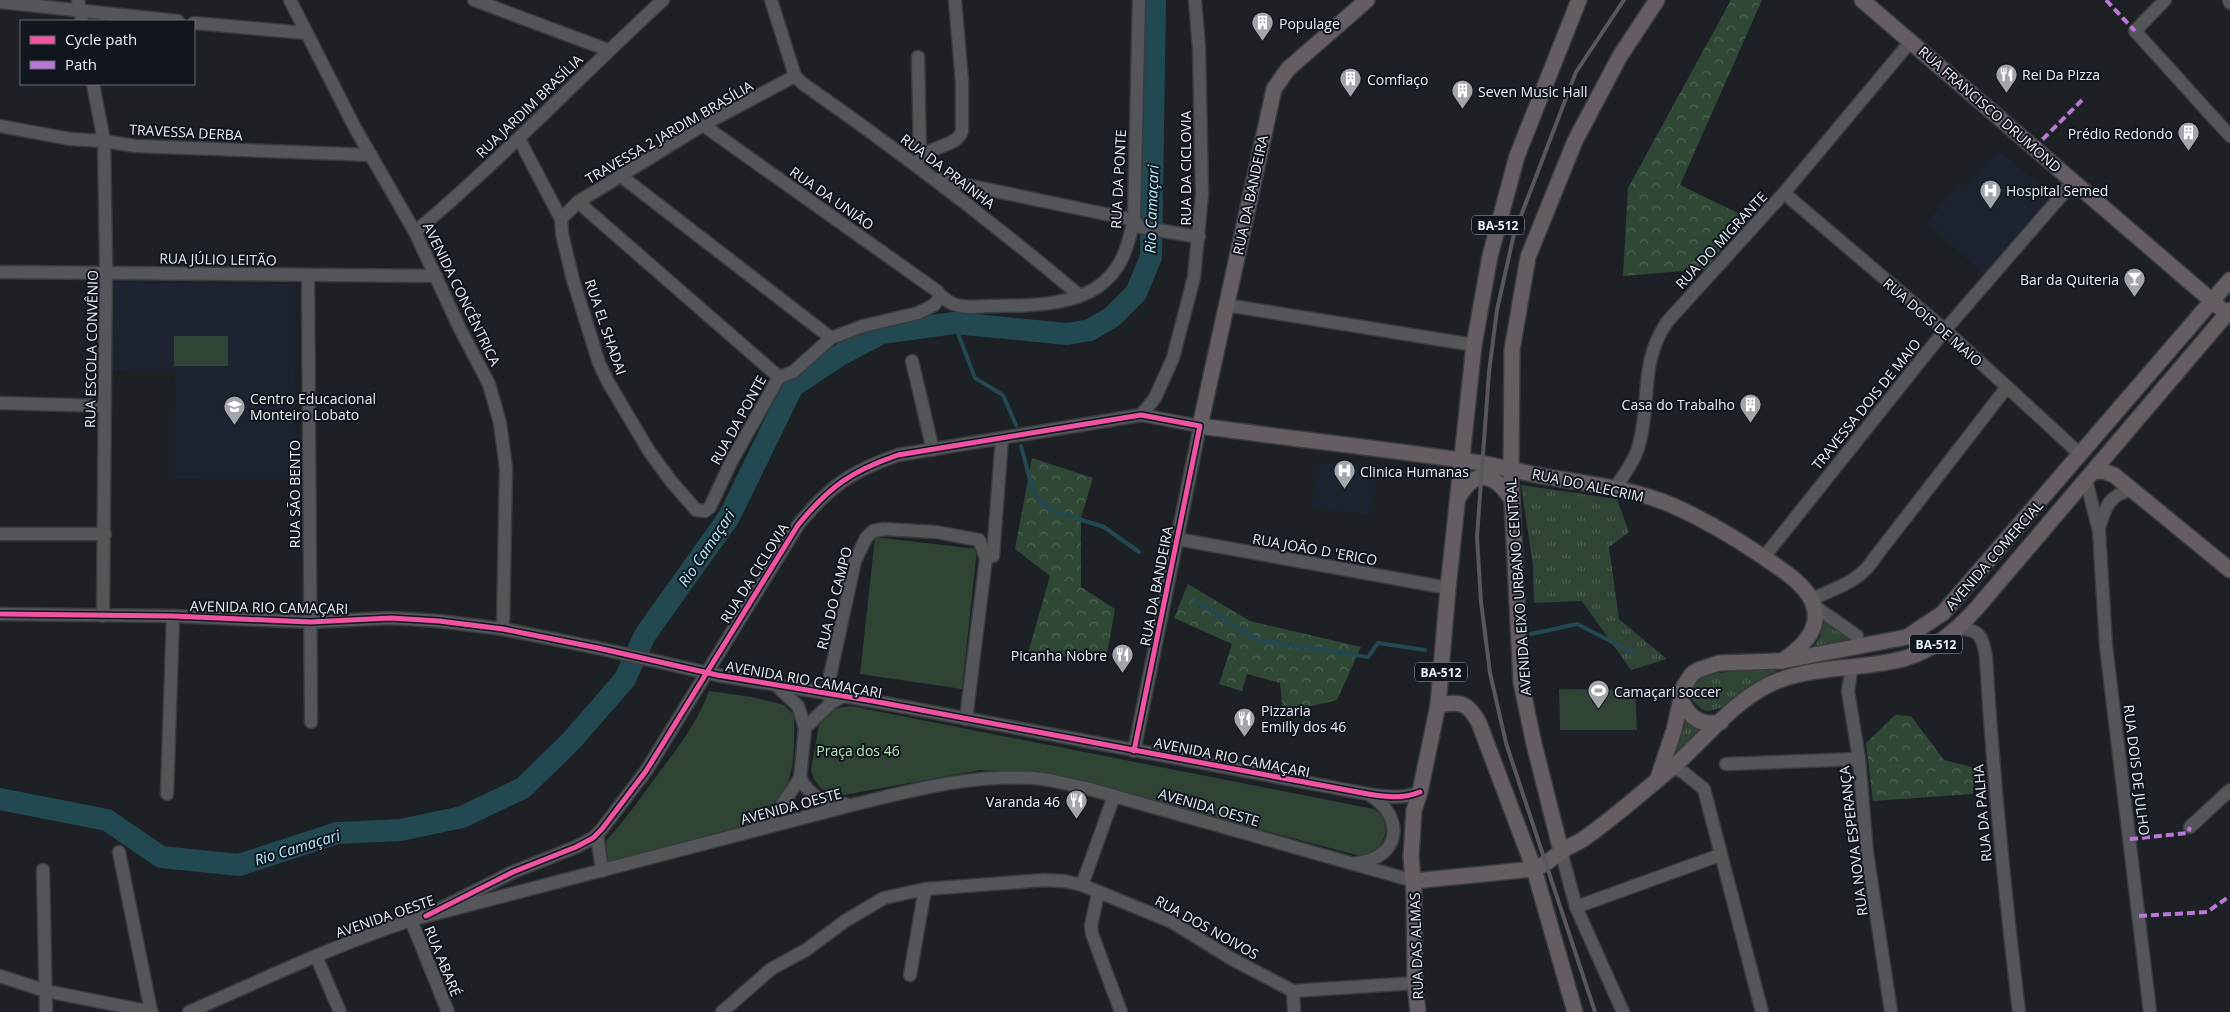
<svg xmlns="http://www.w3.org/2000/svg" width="2230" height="1012" viewBox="0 0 2230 1012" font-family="'Open Sans',sans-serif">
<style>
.built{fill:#1d2330}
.grass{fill:url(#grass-tufts)}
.forest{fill:url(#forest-crowns)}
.park{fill:#2f4434}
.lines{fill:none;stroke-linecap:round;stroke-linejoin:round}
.stream{stroke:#224852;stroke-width:4}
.river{stroke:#224852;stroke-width:22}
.minor-casing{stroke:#393b3f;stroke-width:15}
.major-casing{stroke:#393b3f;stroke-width:18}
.minor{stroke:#54565a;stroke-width:12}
.major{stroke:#645d63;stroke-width:15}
.rail{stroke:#56585b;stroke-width:4}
.quiet{stroke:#ba77d6;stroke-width:4;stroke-dasharray:8 4;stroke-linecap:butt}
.cycleway-casing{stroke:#11151d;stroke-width:8}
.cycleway{stroke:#f153a3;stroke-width:5}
.labels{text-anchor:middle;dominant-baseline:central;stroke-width:4;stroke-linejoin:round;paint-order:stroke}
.shield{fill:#11151d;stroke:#a9adb4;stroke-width:1}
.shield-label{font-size:12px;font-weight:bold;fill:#eaeef4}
.poi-label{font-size:14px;fill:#eaeef4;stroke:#11151d;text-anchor:start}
.street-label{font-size:14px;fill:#eaeef4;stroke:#11151d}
.park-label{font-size:14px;fill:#b2e8be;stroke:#11151d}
.water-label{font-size:15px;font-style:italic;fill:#b3eeff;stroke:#11151d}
</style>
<defs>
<pattern id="grass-tufts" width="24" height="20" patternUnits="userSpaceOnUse" patternTransform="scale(1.25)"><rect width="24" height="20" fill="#2f4434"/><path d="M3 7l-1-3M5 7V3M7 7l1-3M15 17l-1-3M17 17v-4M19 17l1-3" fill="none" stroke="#4d5f52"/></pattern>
<pattern id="forest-crowns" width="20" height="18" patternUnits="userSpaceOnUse" patternTransform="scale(1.25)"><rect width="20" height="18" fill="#2f4836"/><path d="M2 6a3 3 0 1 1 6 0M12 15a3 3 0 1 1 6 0" fill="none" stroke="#4d6354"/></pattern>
</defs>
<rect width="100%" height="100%" fill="#1d2024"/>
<g class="built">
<path d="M1999 151 2053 195 1987 278 1927 222 1961 182 1966 186Z"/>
<path d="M110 282 296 284 295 480 173 479 175 372 108 371Z"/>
<path d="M1319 462 1377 472 1370 515 1311 508Z"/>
</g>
<g class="grass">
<path d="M1521 485 1617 499 1629 532 1609 547 1619 619 1667 659 1631 670 1582 601 1534 603 1533 566Z"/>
<path d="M1823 613 1854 641 1812 648 1820 637Z"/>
<path d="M1783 666C1767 677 1727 711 1708 711 1700 711 1695 703 1690 697L1693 684 1707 674Z"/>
<path d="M1683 702 1707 723 1661 775Z"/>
</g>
<g class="forest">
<path d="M1731 0H1762L1680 185 1746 217 1706 269 1623 276 1628 188Z"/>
<path d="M1032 458 1093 478 1081 517V587L1115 609 1106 660 1028 653 1050 576 1015 549Z"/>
<path d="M1188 584 1250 621 1361 647 1337 700 1283 713 1280 683 1247 674 1242 691 1219 684 1232 644 1174 618Z"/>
<path d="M1895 715 1911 716 1944 760 1975 768 1973 794 1873 801 1866 743Z"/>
</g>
<g class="park">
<rect x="174" y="336" width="54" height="30"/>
<path d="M875 537 977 549 962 689 860 674Z"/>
<path d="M1559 689 1635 690 1637 730H1560Z"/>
<path d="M709 691 752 697 784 705 794 715C795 768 795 802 741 826L608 864 606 841C627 818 643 794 661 770 680 745 698 721 709 691Z"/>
<path d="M851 706 1374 809C1392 822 1387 837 1375 853L1364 857 1044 773 980 770 839 796 821 789 814 779 811 770 820 719 832 709Z"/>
</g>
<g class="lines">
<g class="stream">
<path d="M954 323 975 378 1003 395 1016 425"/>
<path d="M1021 446 1033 491 1044 505 1057 512 1104 527 1139 552"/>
<path d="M1195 601 1258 640 1368 657 1378 643 1425 650"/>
<path d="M1531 634 1577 624 1634 653"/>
</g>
<path class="river" d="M0 799 107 820 161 857 239 865 337 833 401 830 462 817 523 788 572 740 625 679 645 635 729 517 793 386 840 355 882 333 954 323 1067 334 1090 330 1112 317 1136 293 1151 257 1155 0"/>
<defs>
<g id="minor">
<path d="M78 0 82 21"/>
<path d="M290 0 355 128 415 232 460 329 489 384 500 423 506 468 503 629"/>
<path d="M474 0 608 50"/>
<path d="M771 0 795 76 802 83C898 150 990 220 1079 295"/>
<path d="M2165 0 2135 31 2230 136"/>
<path d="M2229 0 2230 3"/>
<path d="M0 2 178 21"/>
<path d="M194 23 306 33"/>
<path d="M918 57 920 158 918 161"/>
<path d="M93 84 104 141 106 259 103 616"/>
<path d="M703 125 937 291 941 296"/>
<path d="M0 126 70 139 104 141 135 146 371 155"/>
<path d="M519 139 561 219 562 234 573 280 599 363 608 382 649 451 671 481 696 510 705 511 710 507 731 462 779 377 793 372 831 338 863 326 918 313 934 305 941 296C945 299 950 303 954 304 965 309 980 306 992 306 1026 306 1079 306 1105 281 1124 264 1128 244 1134 220L1139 0"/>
<path d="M920 158C932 145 957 147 962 131V82L955 0"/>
<path d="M621 176 831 338"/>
<path d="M938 179 1134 220 1140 227 1199 237"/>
<path d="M1784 193 1945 330 2080 454"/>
<path d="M578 202 779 377"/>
<path d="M561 219 578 202 703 125 795 76"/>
<path d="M415 232C502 159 579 77 663 0"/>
<path d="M0 272 436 276"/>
<path d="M308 276 311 722"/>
<path d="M1226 305 1474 345"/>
<path d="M912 361 933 450"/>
<path d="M0 403 105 406"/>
<path d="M1141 415 1155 398 1173 358 1194 277 1202 194 1199 48 1195 0"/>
<path d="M2086 480 2099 531 2106 646 2150 1012"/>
<path d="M1615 488C1623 476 1634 462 1638 448 1652 403 1638 365 1667 322L1784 193 1911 41"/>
<path d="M2099 528C2106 507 2108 495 2132 490"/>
<path d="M0 534H105"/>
<path d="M1177 539 1448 588"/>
<path d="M993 556 1002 438"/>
<path d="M1764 557 1945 330 2074 181"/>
<path d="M1812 599C1838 587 1860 582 1876 556L2007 387"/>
<path d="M1814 606 1857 636"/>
<path d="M0 614 173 616 310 622 391 618 439 621 503 629 598 648 717 675 873 701 1368 794C1386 797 1403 799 1420 792"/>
<path d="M1958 629C1979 628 1983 637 1986 657 1993 776 2005 894 2019 1012"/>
<path d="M1852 666 1848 691 1859 759 1867 853 1891 1012"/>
<path d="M826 694 855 561 866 538 873 531 884 529 936 532 979 540 986 558 966 719"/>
<path d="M805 728 831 703 842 697"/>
<path d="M1726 764 1859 759"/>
<path d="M1673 767 1683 772 1704 789 1762 1012"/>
<path d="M800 778C810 797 824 803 846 804"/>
<path d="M167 794 173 616"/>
<path d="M757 826 779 809 800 778 805 728 798 706 778 687"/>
<path d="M2190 827 2230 790"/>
<path d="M597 834 602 871"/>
<path d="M1561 851 1576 907 1623 1012"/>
<path d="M119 852 151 1011"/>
<path d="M1357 863C1400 858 1406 818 1370 795"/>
<path d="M43 870 46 1012"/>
<path d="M1082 885 1114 796"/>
<path d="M1098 893 1091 926 1092 934 1121 1012"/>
<path d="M1576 907 1720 855"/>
<path d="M426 916 513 872 576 847 593 838 602 829 646 771 798 525C829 487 851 471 898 455L1141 415 1200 426 1134 751"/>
<path d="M411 920 448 1012"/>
<path d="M316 956 340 1012"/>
<path d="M910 975 925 889"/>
<path d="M0 976 46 991 152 1012"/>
<path d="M1293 991 1294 1012"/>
<path d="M189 1012C262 980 335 945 411 920L856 804C914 790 972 774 1033 778 1051 779 1069 785 1086 788L1414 881"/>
<path d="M722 1012 771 969 806 950 845 921 884 898 925 889 1044 880 1064 881 1082 885 1172 922 1232 959 1293 991 1415 983"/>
</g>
<g id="major">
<path d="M1367 0 1288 69 1274 89 1200 426C1294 439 1388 449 1481 463 1503 467 1525 473 1548 477 1588 484 1630 488 1669 504 1711 522 1752 548 1789 575 1829 606 1821 635 1782 661"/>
<path d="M1862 0 2219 307"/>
<path d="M2093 472 2103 471 2114 475 2230 570"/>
<path d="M1459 497C1476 466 1496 475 1512 500"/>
<path d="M1682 702C1691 719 1701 726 1721 722"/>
<path d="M1438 705C1460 701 1468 702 1479 723L1534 869 1575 1012"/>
<path d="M1658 778 1674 730 1684 686 1692 674 1698 670 1719 663 1782 661 1907 637 1943 613 2230 280"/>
<path d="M1561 851 1534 744 1521 682 1511 480 1512 350 1528 257 1575 141 1620 56 1657 0"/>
<path d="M1414 881 1534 869C1546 865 1552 858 1562 851 1568 847 1575 844 1582 840 1614 818 1644 791 1674 766 1705 739 1731 704 1768 685 1811 664 1861 671 1906 658 1934 650 1957 630 1976 609L2230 310"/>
<path d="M1418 1012 1415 983 1414 893 1411 857 1414 810 1420 792 1438 705 1448 588 1474 345 1490 256 1517 156 1579 0"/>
</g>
</defs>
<use href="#minor" class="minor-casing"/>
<use href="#major" class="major-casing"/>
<use href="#minor" class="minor"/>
<use href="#major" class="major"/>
<path class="rail" d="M1595 1012 1506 743 1490 673 1481 602 1477 537 1489 372 1497 310 1514 234 1576 72 1624 0"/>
<g class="quiet">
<path d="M2106 0 2135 31"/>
<path d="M2034 148 2082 100"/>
<path d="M2130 839 2188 833 2190 827"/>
<path d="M2139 916 2207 912 2230 896"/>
</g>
<defs>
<g id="cycleway">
<path d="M0 614 173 616 310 622 391 618 439 621 503 629 598 648 717 675 873 701 1368 794C1386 797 1403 799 1420 792"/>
<path d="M426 916 513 872 576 847 593 838 602 829 646 771 798 525C829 487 851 471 898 455L1141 415 1200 426 1134 751"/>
</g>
</defs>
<use href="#cycleway" class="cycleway-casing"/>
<use href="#cycleway" class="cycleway"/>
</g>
<defs>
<symbol id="building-pin" viewBox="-11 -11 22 30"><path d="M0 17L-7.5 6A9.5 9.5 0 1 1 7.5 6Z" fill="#a2a6ab" stroke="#11151d"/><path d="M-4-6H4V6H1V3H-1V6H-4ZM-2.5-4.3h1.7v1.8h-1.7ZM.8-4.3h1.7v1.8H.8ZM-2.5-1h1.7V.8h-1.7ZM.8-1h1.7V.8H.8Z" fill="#fff"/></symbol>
<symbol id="restaurant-pin" viewBox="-11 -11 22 30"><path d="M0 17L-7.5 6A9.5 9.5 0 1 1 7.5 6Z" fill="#a2a6ab" stroke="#11151d"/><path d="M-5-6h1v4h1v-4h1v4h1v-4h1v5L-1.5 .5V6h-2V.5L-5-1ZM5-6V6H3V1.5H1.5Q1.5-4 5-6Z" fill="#fff"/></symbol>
<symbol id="hospital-pin" viewBox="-11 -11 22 30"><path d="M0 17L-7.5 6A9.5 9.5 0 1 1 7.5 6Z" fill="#a2a6ab" stroke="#11151d"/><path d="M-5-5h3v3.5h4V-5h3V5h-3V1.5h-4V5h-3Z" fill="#fff"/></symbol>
<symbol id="bar-pin" viewBox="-11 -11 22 30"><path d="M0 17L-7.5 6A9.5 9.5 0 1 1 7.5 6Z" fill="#a2a6ab" stroke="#11151d"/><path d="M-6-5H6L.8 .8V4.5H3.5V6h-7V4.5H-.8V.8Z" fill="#fff"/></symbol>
<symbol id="school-pin" viewBox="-11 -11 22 30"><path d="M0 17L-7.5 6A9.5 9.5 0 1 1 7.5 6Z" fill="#a2a6ab" stroke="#11151d"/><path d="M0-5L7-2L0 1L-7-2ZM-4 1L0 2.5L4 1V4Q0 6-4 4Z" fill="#fff"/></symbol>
<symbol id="stadium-pin" viewBox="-11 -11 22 30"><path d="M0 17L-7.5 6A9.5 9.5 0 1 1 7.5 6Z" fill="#a2a6ab" stroke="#11151d"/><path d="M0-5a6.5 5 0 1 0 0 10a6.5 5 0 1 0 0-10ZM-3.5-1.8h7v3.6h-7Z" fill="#fff"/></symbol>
</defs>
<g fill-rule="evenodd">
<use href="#building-pin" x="1250" y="10" width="25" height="34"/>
<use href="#restaurant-pin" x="1994" y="62" width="25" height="34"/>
<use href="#building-pin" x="1338" y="66" width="25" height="34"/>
<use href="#building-pin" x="1450" y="78" width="25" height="34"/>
<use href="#building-pin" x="2176" y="120" width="25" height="34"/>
<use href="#hospital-pin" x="1978" y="178" width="25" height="34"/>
<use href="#bar-pin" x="2122" y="266" width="25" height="34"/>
<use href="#building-pin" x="1738" y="392" width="25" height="34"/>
<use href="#school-pin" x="222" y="394" width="25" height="34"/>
<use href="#hospital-pin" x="1332" y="458" width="25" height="34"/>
<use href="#restaurant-pin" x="1110" y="642" width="25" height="34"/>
<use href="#stadium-pin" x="1586" y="678" width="25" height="34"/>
<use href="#restaurant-pin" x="1232" y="706" width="25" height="34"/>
<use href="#restaurant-pin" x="1064" y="788" width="25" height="34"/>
</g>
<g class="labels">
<g class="shield">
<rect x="1472" y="215.5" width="52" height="19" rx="4"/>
<rect x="1910" y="634.5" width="52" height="19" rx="4"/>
<rect x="1415" y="662.5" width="52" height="19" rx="4"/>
</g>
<g class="shield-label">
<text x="1498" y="225">BA-512</text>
<text x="1936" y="644">BA-512</text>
<text x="1441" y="672">BA-512</text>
</g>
<g class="poi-label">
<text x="1279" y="23">Populage</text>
<text x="2022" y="74">Rei Da Pizza</text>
<text x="1367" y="79">Comfiaço</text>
<text x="1478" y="91">Seven Music Hall</text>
<text x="2173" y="133" text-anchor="end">Prédio Redondo</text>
<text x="2006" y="190">Hospital Semed</text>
<text x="2119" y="279" text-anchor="end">Bar da Quiteria</text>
<text x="250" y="398">Centro Educacional<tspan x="250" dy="16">Monteiro Lobato</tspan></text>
<text x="1735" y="404" text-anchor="end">Casa do Trabalho</text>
<text x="1360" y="471">Clinica Humanas</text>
<text x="1107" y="655" text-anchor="end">Picanha Nobre</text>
<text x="1614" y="691">Camaçari soccer</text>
<text x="1261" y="710">Pizzaria<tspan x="1261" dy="16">Emilly dos 46</tspan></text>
<text x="1060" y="801" text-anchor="end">Varanda 46</text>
</g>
<g class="street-label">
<text transform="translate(529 106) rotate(-44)">RUA JARDIM BRASÍLIA</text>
<text transform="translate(1990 109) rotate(41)">RUA FRANCISCO DRUMOND</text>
<text transform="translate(186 132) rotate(3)">TRAVESSA DERBA</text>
<text transform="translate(669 132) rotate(-30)">TRAVESSA 2 JARDIM BRASÍLIA</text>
<text transform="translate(1185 168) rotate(-90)">RUA DA CICLOVIA</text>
<text transform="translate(948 171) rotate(37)">RUA DA PRAINHA</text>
<text transform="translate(1118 179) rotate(-87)">RUA DA PONTE</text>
<text transform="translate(1250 195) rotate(-78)">RUA DA BANDEIRA</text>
<text transform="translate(832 198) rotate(35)">RUA DA UNIÃO</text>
<text transform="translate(1721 240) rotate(-47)">RUA DO MIGRANTE</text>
<text transform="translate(218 259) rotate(1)">RUA JÚLIO LEITÃO</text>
<text transform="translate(462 294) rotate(64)">AVENIDA CONCÊNTRICA</text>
<text transform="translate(1933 322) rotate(41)">RUA DOIS DE MAIO</text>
<text transform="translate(606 327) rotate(71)">RUA EL SHADAI</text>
<text transform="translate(91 349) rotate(-89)">RUA ESCOLA CONVÊNIO</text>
<text transform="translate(1866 404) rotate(-51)">TRAVESSA DOIS DE MAIO</text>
<text transform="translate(738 420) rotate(-61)">RUA DA PONTE</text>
<text transform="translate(1588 485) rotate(12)">RUA DO ALECRIM</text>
<text transform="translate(294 494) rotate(-90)">RUA SÃO BENTO</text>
<text transform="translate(1315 549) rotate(10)">RUA JOÃO D 'ERICO</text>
<text transform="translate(1994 555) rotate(-49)">AVENIDA COMERCIAL</text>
<text transform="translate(754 573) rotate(-58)">RUA DA CICLOVIA</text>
<text transform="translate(1156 586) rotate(-79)">RUA DA BANDEIRA</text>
<text transform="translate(1518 587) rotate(-94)">AVENIDA EIXO URBANO CENTRAL</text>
<text transform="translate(834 598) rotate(-76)">RUA DO CAMPO</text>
<text transform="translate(269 607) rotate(1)">AVENIDA RIO CAMAÇARI</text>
<text transform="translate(804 679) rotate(10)">AVENIDA RIO CAMAÇARI</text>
<text transform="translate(1232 757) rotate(11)">AVENIDA RIO CAMAÇARI</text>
<text transform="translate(2137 770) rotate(83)">RUA DOIS DE JULHO</text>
<text transform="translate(791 806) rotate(-15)">AVENIDA OESTE</text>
<text transform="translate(1209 807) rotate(16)">AVENIDA OESTE</text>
<text transform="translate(1982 813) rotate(-95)">RUA DA PALHA</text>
<text transform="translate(1853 841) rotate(-97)">RUA NOVA ESPERANÇA</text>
<text transform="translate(385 916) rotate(-19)">AVENIDA OESTE</text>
<text transform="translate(1207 927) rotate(29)">RUA DOS NOIVOS</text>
<text transform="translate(1416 946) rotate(-92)">RUA DAS ALMAS</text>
<text transform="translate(443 961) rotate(68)">RUA ABARÉ</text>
</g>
<g class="park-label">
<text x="858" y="750">Praça dos 46</text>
</g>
<g class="water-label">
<text transform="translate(1151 209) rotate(-88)">Rio Camaçari</text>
<text transform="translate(706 548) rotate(-56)">Rio Camaçari</text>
<text transform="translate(297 847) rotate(-17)">Rio Camaçari</text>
</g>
</g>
<rect x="20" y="20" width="175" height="65" fill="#11151d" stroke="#686c73"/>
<rect x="30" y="36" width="25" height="8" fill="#f153a3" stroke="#686c73"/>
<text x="65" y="45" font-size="15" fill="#eaeef4">Cycle path</text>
<rect x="30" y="61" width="25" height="8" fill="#ba77d6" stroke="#686c73"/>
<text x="65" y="70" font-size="15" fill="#eaeef4">Path</text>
</svg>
